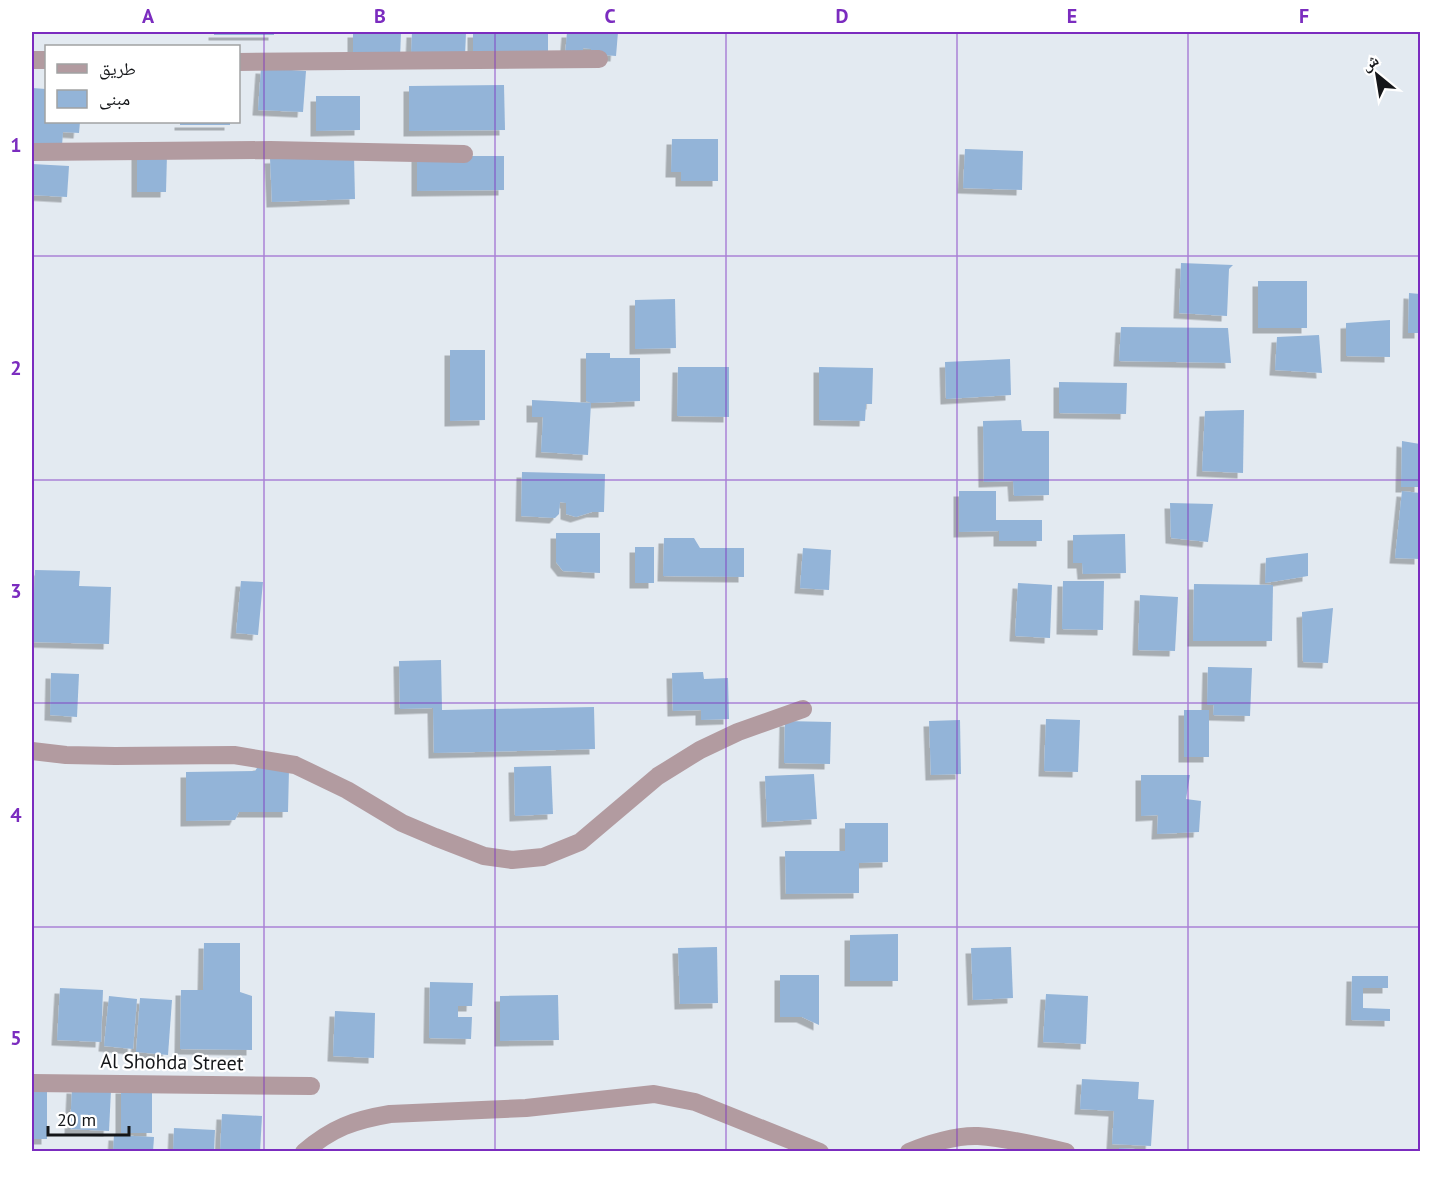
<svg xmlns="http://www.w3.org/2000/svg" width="1452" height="1183" viewBox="0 0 1452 1183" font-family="'PT Sans','Noto Naskh Arabic',sans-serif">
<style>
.building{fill:#93b4d8;filter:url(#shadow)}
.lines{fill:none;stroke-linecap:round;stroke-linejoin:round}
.minor{stroke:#b29ba0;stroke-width:18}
.grid{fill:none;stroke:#7b2cbf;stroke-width:1.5;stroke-opacity:0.55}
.labels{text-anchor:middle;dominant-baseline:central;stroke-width:4.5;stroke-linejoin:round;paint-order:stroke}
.street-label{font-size:20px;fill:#141619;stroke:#fff}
.neatline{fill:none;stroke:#7b2cbf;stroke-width:2}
.grid-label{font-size:20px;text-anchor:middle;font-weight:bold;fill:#7b2cbf}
</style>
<defs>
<filter id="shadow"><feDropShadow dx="-5.5" dy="5.5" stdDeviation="0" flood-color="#0004"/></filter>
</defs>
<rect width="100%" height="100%" fill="#e3eaf1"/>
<g class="building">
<rect x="214" y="32" width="60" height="3"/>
<path d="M353 32H401L400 59H353Z"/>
<path d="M412 32H466L465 57 411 55Z"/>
<path d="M473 32H548V56L473 57Z"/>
<path d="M567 32H618L616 56 591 54V49L583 48V56H565Z"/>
<path d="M261 68 306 71 303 112 258 110Z"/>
<path d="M504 85 505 130 409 131V86Z"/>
<path d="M32 88 46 89V122H80L79 133 63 132 62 146 32 145Z"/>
<path d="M316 96H360V130L316 131Z"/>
<rect x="180" y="122" width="50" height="3"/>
<path d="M672 139H718V181H681V172H671Z"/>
<path d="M965 149 1023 151 1022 190 963 188Z"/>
<path d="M137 154H167L166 192H137Z"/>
<path d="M354 155 355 199 272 202 270 158Z"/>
<path d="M417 156H504V190L417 191Z"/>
<path d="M32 164 69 166 67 197 32 195Z"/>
<path d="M1181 263 1233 265 1229 269 1227 316 1179 313Z"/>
<rect x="1258" y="281" width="49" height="47"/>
<path d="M1409 293 1420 294V333H1408Z"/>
<path d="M675 299 676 348 635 349V300Z"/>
<path d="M1390 320V357L1346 356V323Z"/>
<path d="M1121 327 1228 328 1231 363 1119 361Z"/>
<path d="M1319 335 1322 373 1275 370 1277 337Z"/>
<path d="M450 350H485V420L450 421Z"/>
<path d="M586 353H610V358H640V401L591 403 586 401Z"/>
<path d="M1010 359 1011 395 946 399 945 362Z"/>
<path d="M678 367H729V417L677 416Z"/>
<path d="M819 367 873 368 872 404H866L865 421 819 420Z"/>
<path d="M1059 382 1127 383 1126 414 1059 413Z"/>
<path d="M532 400 591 403 588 455 541 452 543 417H532Z"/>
<path d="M1244 410 1243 473 1202 471 1205 411Z"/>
<path d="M1021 420 1022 431H1049V495L1014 496 1013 481 984 482 983 421Z"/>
<path d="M1402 441 1420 444V487H1401Z"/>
<path d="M522 472 605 474 604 512H592L576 517 566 514V503L560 502 559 514 555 518 521 516Z"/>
<path d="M959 491H996V520H1042V541H999V531L959 532Z"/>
<path d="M1402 491 1420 493V559L1395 558Z"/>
<path d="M1170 503 1213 504 1208 542 1171 538Z"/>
<path d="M556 533H600V573L563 571 556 562Z"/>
<path d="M1125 534 1126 573 1083 574 1082 563H1073V535Z"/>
<path d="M664 538H694L700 548H744V577L663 576Z"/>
<rect x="635" y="547" width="19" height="36"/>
<path d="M803 548 831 550 829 590 800 588Z"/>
<path d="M1308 553V576L1265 583 1266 558Z"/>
<path d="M35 570 80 571 79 586 111 587 109 644 32 642Z"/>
<path d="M241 581 263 582 258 635 236 633Z"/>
<path d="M1063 581H1104L1103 630 1062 629Z"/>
<path d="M1018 583 1052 585 1050 638 1015 636Z"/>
<path d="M1194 584 1273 585 1272 641H1193Z"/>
<path d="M1140 595 1178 597 1175 651 1138 650Z"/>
<path d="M1333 608 1328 663 1303 662 1302 612Z"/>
<path d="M441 660 442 710 594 707 595 749 434 753 433 708 400 709 399 661Z"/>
<path d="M1208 667 1252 668 1250 716 1213 715 1214 705H1207Z"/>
<path d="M703 672 704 679 728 678 729 719 701 720V710L673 711 672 673Z"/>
<path d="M51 673 79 674 77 717 50 715Z"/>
<rect x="1184" y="710" width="25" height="47"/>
<path d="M1046 719 1080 720 1078 772 1044 771Z"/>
<path d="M960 720 961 774 931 775 929 721Z"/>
<path d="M785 721 831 722 830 764 784 763Z"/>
<path d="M259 765 289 769 288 812H239L235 820 186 821V772L255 771Z"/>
<path d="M551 766 553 814 515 816 514 767Z"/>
<path d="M814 774 817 819 767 822 765 776Z"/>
<path d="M1141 775H1190L1186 799 1201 801 1199 832 1157 834 1158 815 1141 816Z"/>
<path d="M845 823H888V862L859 863V893L786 894 785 851H845Z"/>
<path d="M898 934V981H850V935Z"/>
<path d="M204 943H240V992L252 996V1050L180 1049 181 990H203Z"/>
<path d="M717 947 718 1003 680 1004 678 948Z"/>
<path d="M1011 947 1013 998 973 1000 971 948Z"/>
<path d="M780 975H819V1025L802 1017H780Z"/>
<path d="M1352 976H1388V988H1363V1008L1390 1009V1021L1351 1020Z"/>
<path d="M430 982 473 983 472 1006H458V1017H472L471 1039 429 1038Z"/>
<path d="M60 988 103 990 101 1042 57 1040Z"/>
<path d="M1046 994 1088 996 1086 1044 1043 1042Z"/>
<path d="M558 995 559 1040 500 1041V996Z"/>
<path d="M109 996 137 999 133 1049 104 1046Z"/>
<path d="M140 998 172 1000 168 1055 136 1052Z"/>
<path d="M335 1011 375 1013 374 1058 333 1056Z"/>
<path d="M1082 1079 1139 1082 1138 1099 1154 1100 1151 1146 1112 1144 1114 1111 1080 1109Z"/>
<path d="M72 1088 111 1090 109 1131 70 1129Z"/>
<rect x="121" y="1088" width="31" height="45"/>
<rect x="32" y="1089" width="15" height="50"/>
<path d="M222 1114 262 1116 260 1152H220Z"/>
<path d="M174 1128 215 1130 214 1152H173Z"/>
<path d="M114 1135 154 1137 153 1152H113Z"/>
<path d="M1119 1148 1150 1150V1152H1119Z"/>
</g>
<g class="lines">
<g class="minor">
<path d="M32 60H46"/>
<path d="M238 62 599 59"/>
<path d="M32 152 270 150 464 154"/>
<path d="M32 751 66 755 115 756 234 755 295 765 347 790 402 823 435 837 484 856 512 860 543 857 580 842 658 776 700 750 738 732 803 709"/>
<path d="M32 1083 311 1086"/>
<path d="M304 1152C332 1128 354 1120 390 1114L526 1108 654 1094 695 1102 820 1152"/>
<path d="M909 1152C927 1144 957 1135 978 1136 1007 1138 1037 1145 1066 1152"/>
</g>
</g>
<path class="grid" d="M264 32V1152M495 32V1152M726 32V1152M957 32V1152M1188 32V1152M32 256H1420M32 480H1420M32 703H1420M32 927H1420"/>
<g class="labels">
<g class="street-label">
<text transform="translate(172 1062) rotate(1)">Al Shohda Street</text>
</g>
</g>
<rect width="1452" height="1183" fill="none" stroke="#ffffff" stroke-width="66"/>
<rect x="45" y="45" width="195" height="78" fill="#ffffff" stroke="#a1a2a3" stroke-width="1.5"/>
<rect x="57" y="64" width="30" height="9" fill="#b29ba0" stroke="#a1a2a3" stroke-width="1.5"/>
<text x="99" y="75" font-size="18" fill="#141619">طريق</text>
<rect x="57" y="90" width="30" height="18" fill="#93b4d8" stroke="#a1a2a3" stroke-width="1.5"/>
<text x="99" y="105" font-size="18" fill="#141619">مبنى</text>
<g transform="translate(1377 75) rotate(330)" stroke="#ffffff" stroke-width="4.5" paint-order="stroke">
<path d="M0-4.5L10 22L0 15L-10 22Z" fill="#141619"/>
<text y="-9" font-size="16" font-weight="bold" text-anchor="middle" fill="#141619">ش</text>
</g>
<path d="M48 1126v9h81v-9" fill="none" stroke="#141619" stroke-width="3"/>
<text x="57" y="1126" font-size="18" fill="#141619" stroke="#ffffff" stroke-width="4.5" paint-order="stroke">20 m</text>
<rect x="33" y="33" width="1386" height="1117" class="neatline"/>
<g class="grid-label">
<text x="148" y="23">A</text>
<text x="380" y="23">B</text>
<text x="610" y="23">C</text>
<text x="842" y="23">D</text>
<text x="1072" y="23">E</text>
<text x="1304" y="23">F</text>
<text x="16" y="152">1</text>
<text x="16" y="375">2</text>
<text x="16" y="598">3</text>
<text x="16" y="822">4</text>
<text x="16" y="1045">5</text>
</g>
</svg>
